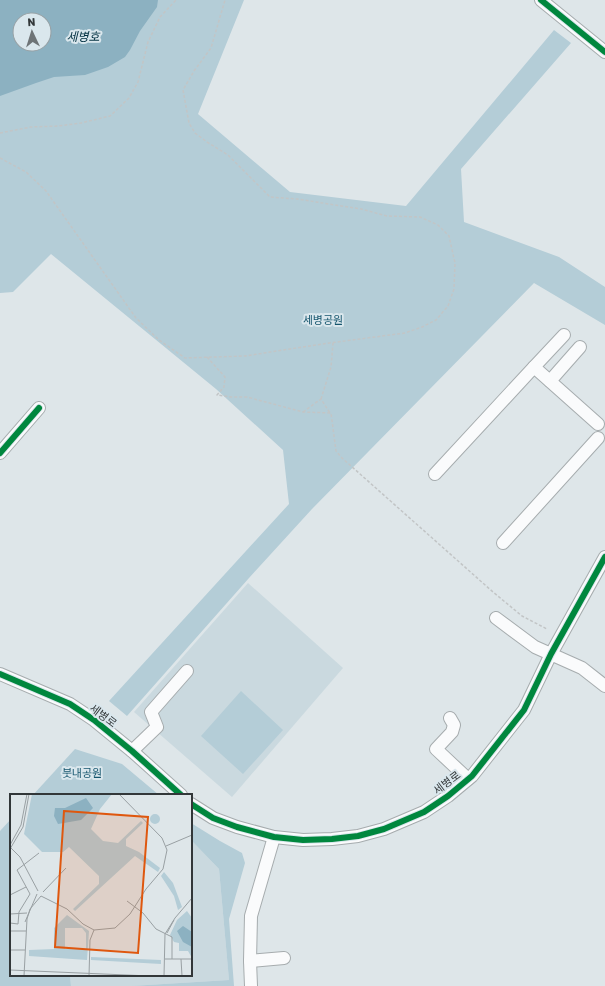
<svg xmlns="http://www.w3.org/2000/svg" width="605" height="986" viewBox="0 0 605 986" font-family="Rubik,'Noto Sans KR',sans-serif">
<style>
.built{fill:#cad9df}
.green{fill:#b4cdd7;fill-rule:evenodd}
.water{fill:#8cb1c1;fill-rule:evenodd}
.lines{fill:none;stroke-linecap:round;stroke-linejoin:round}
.minor-casing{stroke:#a6acae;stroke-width:14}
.path{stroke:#c2c5c6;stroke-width:1.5;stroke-dasharray:3 2;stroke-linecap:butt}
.minor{stroke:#fafbfc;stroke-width:12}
.cycleway-casing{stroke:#dae7ed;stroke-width:8}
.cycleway{stroke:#00873e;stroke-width:6}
.labels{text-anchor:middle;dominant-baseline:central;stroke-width:4;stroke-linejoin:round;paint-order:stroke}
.park-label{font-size:11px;fill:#16566e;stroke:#dae7ed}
.street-label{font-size:11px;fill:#323739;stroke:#dae7ed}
.water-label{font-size:12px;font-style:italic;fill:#023041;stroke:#dae7ed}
.inset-road{fill:none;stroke:#99a0a3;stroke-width:1}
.view{fill:#df570e;fill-opacity:0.15;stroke:#df570e;stroke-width:2}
.inset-edge{fill:none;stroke:#323739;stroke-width:2}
</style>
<rect width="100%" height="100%" fill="#dee6e9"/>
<g class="built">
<path d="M248 583 343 668 232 797 134 712Z"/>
<path d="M191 840 219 869 229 980 131 986H71L70 975H191Z"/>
</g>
<g class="green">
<path d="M0 0H244L198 114 290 192 406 206 554 30 571 43 461 169 464 222 559 257 605 287V325L534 283 312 509 249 578 127 716 109 701 289 504 283 450 216 389 51 254 13 292 0 293ZM20 20H44V44H20Z"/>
<path d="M241 691 283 730 243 774 201 736Z"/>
<path d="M75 749 122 764 159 795H33Z"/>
<path d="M11 819V975H70L71 986H0V831Z"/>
<path d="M191 823 220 841 242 853 245 863 229 919 234 986H131L229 980 219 869 191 840Z"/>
</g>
<path class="water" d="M0 0H158L157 7 140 31 130 50 125 57 108 67 85 75 54 77 36 83 0 96ZM20 20H44V44H20Z"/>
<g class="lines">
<defs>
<g id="minor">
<path d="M541 0 605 52"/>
<path d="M534 367 564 335"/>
<path d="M550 381 580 347"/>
<path d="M0 453 39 408"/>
<path d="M435 474 534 367 598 424"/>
<path d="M503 543 598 438"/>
<path d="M496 618 535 647 582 668 605 686"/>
<path d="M0 674 70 704 94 720 132 751 181 795"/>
<path d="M450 718 454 725 452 732 436 749 468 779"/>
<path d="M132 751 157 727 151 712 187 671"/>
<path d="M191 804 213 818 237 827 274 837 303 840 332 839 358 836 384 829 424 812 448 796 472 776 524 710 551 654 605 557"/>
<path d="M250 961 284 958"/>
<path d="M251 986 250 961 251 916 274 837"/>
</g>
</defs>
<use href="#minor" class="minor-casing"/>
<g class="path">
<path d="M0 133 31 127 58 126 81 123 110 116 129 98 138 82 148 42 160 17 176 0"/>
<path d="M0 158 26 172 46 191 136 318 159 340 185 358 245 356 322 344 405 333 422 327 436 320 448 306 454 289 455 263 449 236 438 225 420 217 387 216 361 209 297 199 270 197 228 155 207 142 195 133 189 123 183 90 194 71 211 48 225 0"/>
<path d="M207 357 225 377 224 387 217 395 231 397H247L303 412 331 413 336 451 342 458 493 592 522 616 547 629"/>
<path d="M321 399 331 367 333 343"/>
<path d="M303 412 321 399 330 413"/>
</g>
<use href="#minor" class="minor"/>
<defs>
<g id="cycleway">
<path d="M541 0 605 52"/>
<path d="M0 453 39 408"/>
<path d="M0 674 70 704 94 720 132 751 181 795"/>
<path d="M191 804 213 818 237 827 274 837 303 840 332 839 358 836 384 829 424 812 448 796 472 776 524 710 551 654 605 557"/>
</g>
</defs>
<use href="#cycleway" class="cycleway-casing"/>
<use href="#cycleway" class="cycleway"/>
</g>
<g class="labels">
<g class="park-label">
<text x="323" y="320">세병공원</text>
<text x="82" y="773">붓내공원</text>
</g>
<g class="street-label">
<text transform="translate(103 716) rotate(37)">세병로</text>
<text transform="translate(447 783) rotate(-37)">세병로</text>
</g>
<g class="water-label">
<text x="83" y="37">세병호</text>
</g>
</g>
<g transform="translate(10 794)">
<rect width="182" height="182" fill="#dee6e9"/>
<path d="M22 0H102L90 15 81 35 93 47 108 49 131 27 133 29 116 45V52L129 58 150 74 148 78 125 62 65 117 63 115 89 90V82L59 53 53 58H32L14 40ZM140 25a5 5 0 1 1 10 0a5 5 0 1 1-10 0ZM154 78 163 89 172 113 168 116 164 102 151 82ZM177 117 182 124V164L178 157H169V149L164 148 160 141 167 126ZM57 121 79 137 77 166 19 162V156L44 155V134ZM55 134H72L76 139V155H55ZM81 163 151 166V170L81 166Z" fill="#b4cdd7" fill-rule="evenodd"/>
<path d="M76 4 83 14 71 26 48 30 44 22 45 14H55ZM173 132 182 138V153L173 148 167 137Z" fill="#8cb1c1"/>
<path class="inset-road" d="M0 51 11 31 17 0M156 52 182 41M0 53 10 63 28 97M0 55 13 33 19 0M33 98 56 74M0 101 16 93M31 102 57 115 73 130 84 136 105 134 120 120 136 95 153 75 157 56 152 44 109 0M117 107 133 119 146 135 162 143V165M0 120 17 119M15 128 27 100M0 129 8 130 9 118 20 100 7 76 29 59M0 137H16M157 139 164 126M0 156H15M155 165H182M171 165 172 182M0 176 140 182M14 182 17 125 20 115 31 102M79 182 80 146 84 136M154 182 155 140 165 124 182 104"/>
<path class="view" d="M54 17 138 23 128 159 45 153Z"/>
<rect width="182" height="182" class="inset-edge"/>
</g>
<g transform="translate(32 32) rotate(356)"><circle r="19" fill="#dae7ed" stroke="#97a1a5"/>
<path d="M0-3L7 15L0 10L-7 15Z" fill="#6e7477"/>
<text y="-6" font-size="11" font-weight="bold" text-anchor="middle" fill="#323739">N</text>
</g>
</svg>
